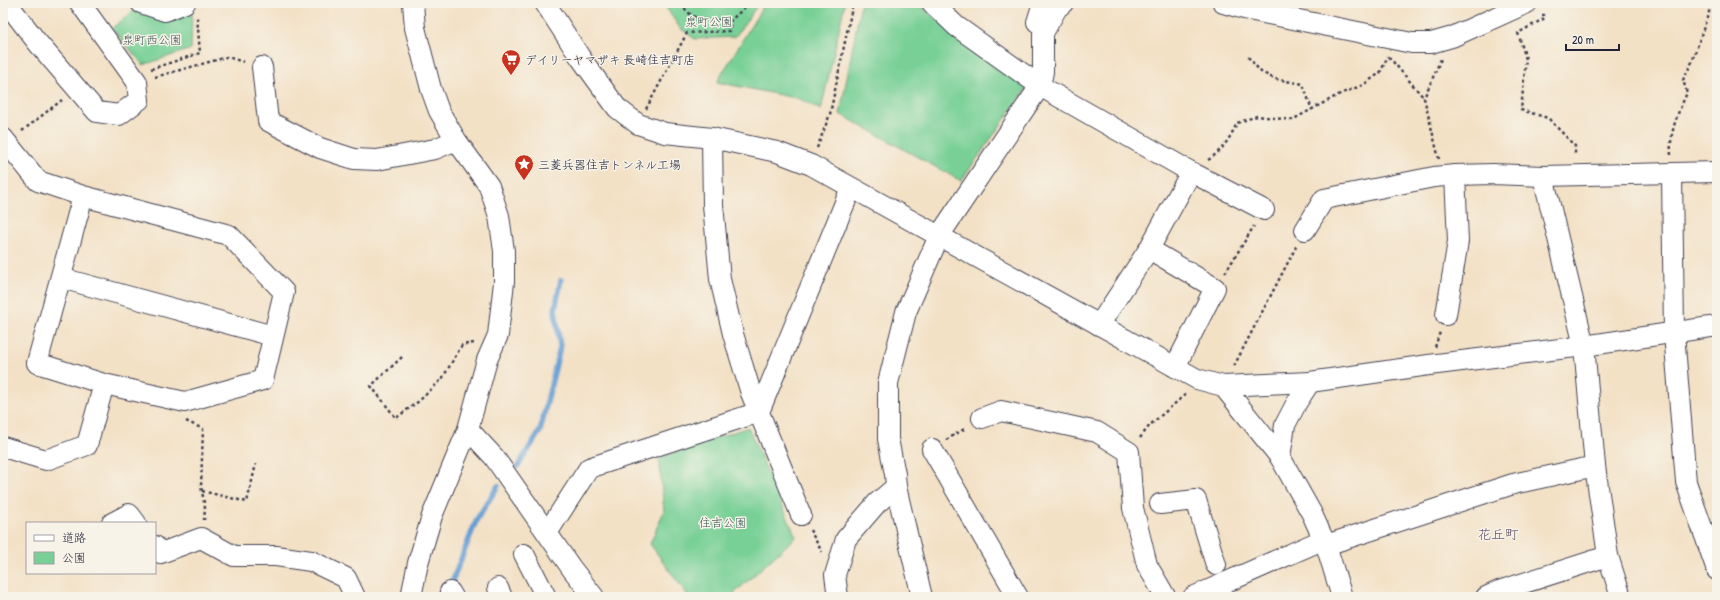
<svg xmlns="http://www.w3.org/2000/svg" width="1720" height="600" viewBox="0 0 1720 600" font-family="'Patrick Hand','Klee One',sans-serif">
<style>
.green{fill:#78d096;stroke:#4d7968}
.lines{fill:none;stroke-linecap:round;stroke-linejoin:round}
.stream{stroke:#639ed3;stroke-width:5.5}
.minor-casing{stroke:#413f50;stroke-width:22}
.path{stroke:#413f50;stroke-width:2.5;stroke-dasharray:3 3;stroke-linecap:butt}
.minor{stroke:#fff;stroke-width:20}
.labels{text-anchor:middle;dominant-baseline:central;stroke-width:3;stroke-linejoin:round;paint-order:stroke}
.park-label{font-size:12px;fill:#3c5656;stroke:#f7f3e8}
.poi-label{font-size:12px;fill:#22223b;stroke:#f7f3e8;text-anchor:start}
.quarter-label{font-size:14px;fill:#665369;stroke:#f7f3e8}
</style>
<rect width="100%" height="100%" fill="#f7f3e8"/>
<filter id="ink" filterUnits="userSpaceOnUse"><feTurbulence type="fractalNoise" baseFrequency=".025" numOctaves="2"/><feDisplacementMap in="SourceGraphic" scale="8" xChannelSelector="R" yChannelSelector="G"/><feConvolveMatrix kernelMatrix="1 2 1 2 8 2 1 2 1" color-interpolation-filters="sRGB"/></filter>
<filter id="wash" filterUnits="userSpaceOnUse"><feTurbulence type="fractalNoise" baseFrequency=".012" numOctaves="4" result="noise"/><feDisplacementMap in="SourceGraphic" scale="16" xChannelSelector="R" yChannelSelector="G"/><feGaussianBlur stdDeviation="0.9" result="paint"/><feColorMatrix in="noise" values="0 0 0 0 0 0 0 0 0 0 0 0 0 0 0 0 0 1.4 0 .05"/><feComposite in="paint" operator="in"/></filter>
<g filter="url(#wash)">
<rect width="100%" height="100%" fill="#f3e1c6"/>
<g class="green">
<path d="M663 3H759L735 37 695 39 680 28Z"/>
<path d="M765 3H845L821 110 800 99 717 82Z"/>
<path d="M861 3H916L1027 88 961 181 840 114Z"/>
<path d="M136 9 170 18 192 11 191 49 143 65 112 28Z"/>
<path d="M748 427 796 537 730 597H689L650 544 664 511 659 458Z"/>
</g>
<g class="lines">
<g class="stream">
<path d="M518 466 540 431 560 347 555 310 561 280"/>
<path d="M449 589 477 519 498 486"/>
</g>
</g>
</g>
<g filter="url(#ink)">
<g class="lines">
<defs>
<g id="minor">
<path d="M7 3 37 42 97 112 119 115 139 100 137 82 80 3"/>
<path d="M141 3 165 11 185 3"/>
<path d="M545 3 580 57 617 108 638 124 665 133 712 138 777 152 811 165 1197 379 1223 386 1280 457 1312 514 1326 545 1342 597"/>
<path d="M932 3 956 26 1040 86 1191 172 1264 210"/>
<path d="M1223 3 1244 9 1412 43H1431L1452 37 1527 3"/>
<path d="M1037 22 1043 3"/>
<path d="M262 67 268 121 320 148 354 159 377 160 435 149 456 140"/>
<path d="M3 138 38 181 83 196 229 235 284 292 263 380 185 402 104 384 37 363 83 196"/>
<path d="M712 138 713 205 720 279 733 334 751 393 801 515"/>
<path d="M1672 174 1674 333 1686 482 1717 570"/>
<path d="M1543 176 1584 346 1595 466 1608 556 1621 597"/>
<path d="M1305 230 1324 199 1434 177 1455 175 1493 174 1543 176 1717 172"/>
<path d="M1149 249 1215 288 1175 367"/>
<path d="M61 278 273 336"/>
<path d="M1446 315 1458 241 1455 175"/>
<path d="M1099 325 1149 249 1191 172"/>
<path d="M1223 386 1310 382 1429 365 1584 346 1717 326"/>
<path d="M982 418 1001 411 1097 432 1129 452 1133 508 1147 565 1165 596"/>
<path d="M468 429 494 457 572 569 594 597"/>
<path d="M3 447 46 460 87 445 104 384"/>
<path d="M932 449 1018 597"/>
<path d="M1280 457 1285 425 1297 402 1310 382"/>
<path d="M1160 504 1196 500 1216 565"/>
<path d="M112 523 129 514 136 523"/>
<path d="M547 533 589 468 759 412 851 188"/>
<path d="M1326 545 1513 484 1595 466"/>
<path d="M155 546 161 553 201 538 234 556H276L311 561 346 578 355 597"/>
<path d="M524 554 546 597"/>
<path d="M498 588 502 597"/>
<path d="M450 592 453 597"/>
<path d="M411 597 418 563 432 516 468 429 487 360 498 335 504 282V251L499 216 489 186 456 140 439 111 431 89 415 28 413 3"/>
<path d="M838 597 835 575 846 539 877 503 896 487"/>
<path d="M922 597 896 487 895 474 888 439V383L906 312 939 236 1040 86 1043 72V33L1057 8 1063 3"/>
<path d="M1193 597 1322 540"/>
<path d="M1486 597 1499 591 1608 556"/>
</g>
</defs>
<use href="#minor" class="minor-casing"/>
<g class="path">
<path d="M681 3C693 24 710 20 731 20L750 3"/>
<path d="M1542 15H1544L1545 18 1518 33 1526 59 1521 110 1548 118 1575 146V156"/>
<path d="M1248 57 1261 72 1275 79 1303 84 1312 110"/>
<path d="M1389 57 1424 98"/>
<path d="M151 69 200 53 197 17"/>
<path d="M155 77 227 57 244 62"/>
<path d="M646 109 687 33 729 31 731 20"/>
<path d="M22 131 62 100"/>
<path d="M817 148 830 114 853 3"/>
<path d="M1671 155C1669 133 1678 112 1687 93L1683 80 1692 62 1712 3"/>
<path d="M1439 159 1424 98 1441 59"/>
<path d="M1208 160C1223 150 1230 138 1237 123L1257 116 1292 120 1340 94 1363 85 1380 73 1388 56"/>
<path d="M1225 273 1254 226"/>
<path d="M1435 347 1440 332"/>
<path d="M402 357 371 386 396 418 419 401 442 379 462 345 474 343"/>
<path d="M1234 366 1297 245"/>
<path d="M186 421 203 429 201 486 205 508 204 520"/>
<path d="M1140 438 1150 425 1186 394"/>
<path d="M946 440 966 428"/>
<path d="M202 491 247 502 256 464"/>
<path d="M810 530 822 552"/>
</g>
<use href="#minor" class="minor"/>
</g>
</g>
<defs>
<symbol id="supermarket-pin" viewBox="-11 -11 22 30"><path d="M0 17L-7.5 6A9.5 9.5 0 1 1 7.5 6Z" fill="#c8321e" stroke="#f7f3e8"/><path d="M-6-5.5h2.5l.6 2H6L4.5 2H-2.5L-4.4-4H-6ZM-1.5 3.2a1.3 1.3 0 1 0 .1 0ZM3 3.2a1.3 1.3 0 1 0 .1 0Z" fill="#fff"/></symbol>
<symbol id="sight-pin" viewBox="-11 -11 22 30"><path d="M0 17L-7.5 6A9.5 9.5 0 1 1 7.5 6Z" fill="#c8321e" stroke="#f7f3e8"/><path d="M0-6L1.8-2.2L6-1.7L2.9 1.2L3.7 5.4L0 3.3L-3.7 5.4L-2.9 1.2L-6-1.7L-1.8-2.2Z" fill="#fff"/></symbol>
</defs>
<g fill-rule="evenodd">
<use href="#supermarket-pin" x="500" y="48" width="22" height="30"/>
<use href="#sight-pin" x="513" y="153" width="22" height="30"/>
</g>
<g class="labels">
<g class="park-label">
<text x="709" y="21">泉町公園</text>
<text x="152" y="39">泉町西公園</text>
<text x="723" y="522">住吉公園</text>
</g>
<g class="poi-label">
<text x="525" y="59">デイリーヤマザキ 長崎住吉町店</text>
<text x="538" y="164">三菱兵器住吉トンネル工場</text>
</g>
<g class="quarter-label">
<text x="1498" y="533">花丘町</text>
</g>
</g>
<rect width="1720" height="600" fill="none" stroke="#f7f3e8" stroke-width="16"/>
<rect x="26" y="522" width="130" height="52" fill="#f7f3e8" stroke="#a29fa3"/>
<rect x="34" y="535" width="20" height="6" fill="#ffffff" stroke="#a29fa3"/>
<text x="62" y="542" font-size="12" fill="#22223b">道路</text>
<rect x="34" y="552" width="20" height="12" fill="#78d096" stroke="#a29fa3"/>
<text x="62" y="562" font-size="12" fill="#22223b">公園</text>
<path d="M1566 44v6h53v-6" fill="none" stroke="#22223b" stroke-width="2"/>
<text x="1572" y="44" font-size="12" fill="#22223b" stroke="#f7f3e8" stroke-width="3" paint-order="stroke">20 m</text>
</svg>
